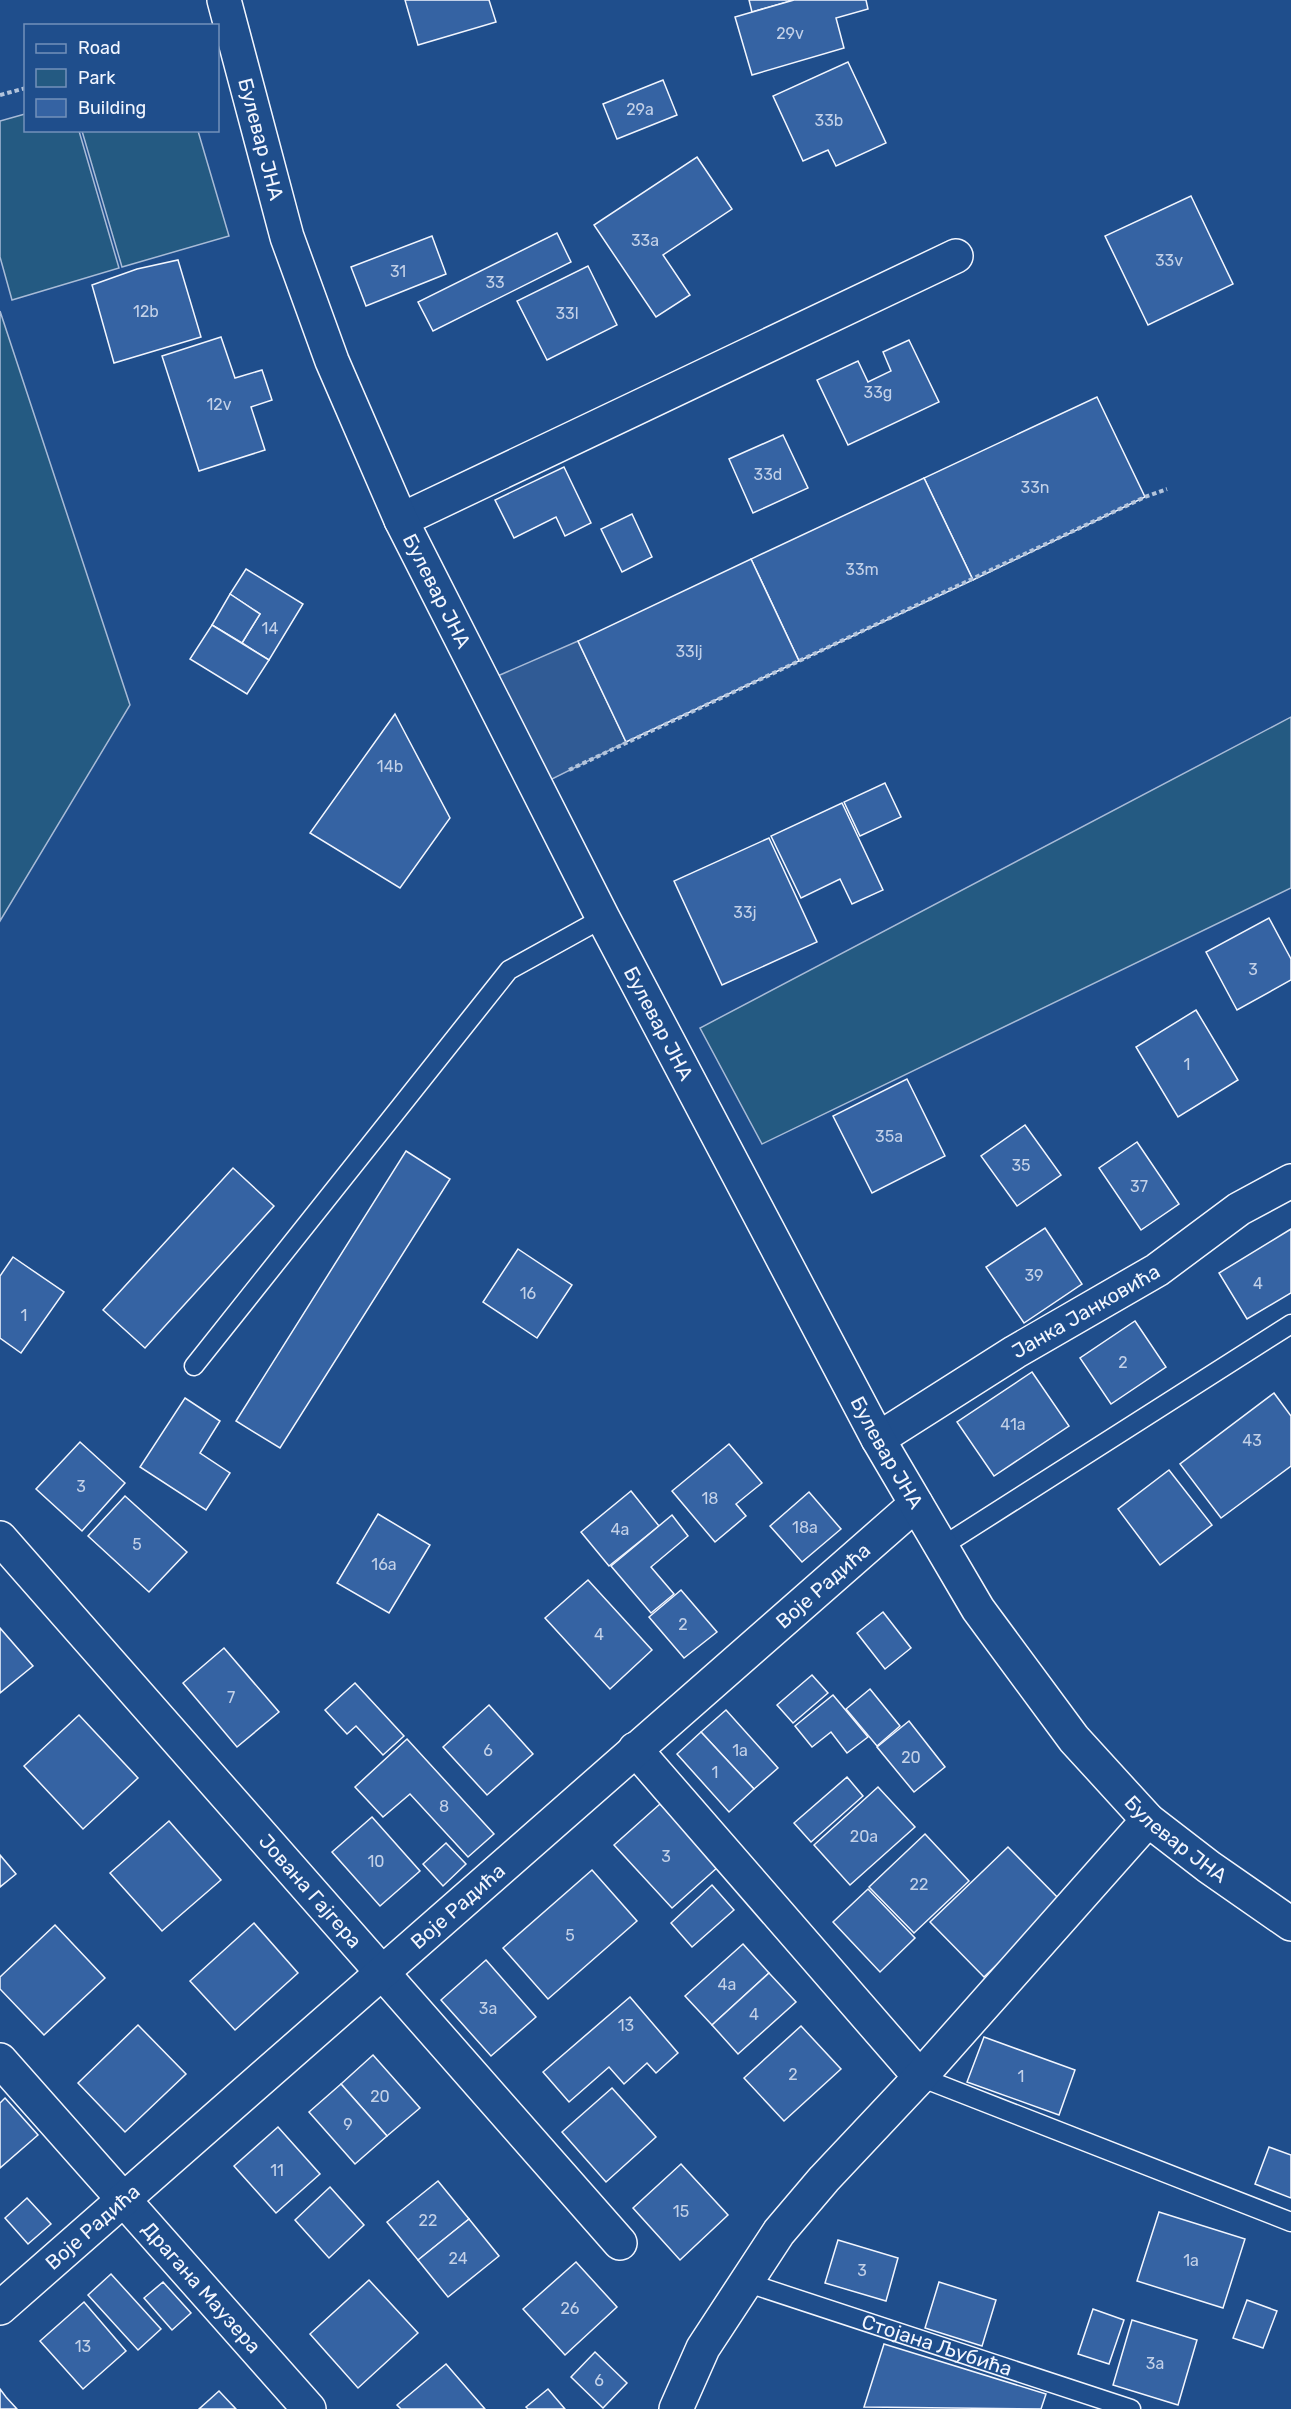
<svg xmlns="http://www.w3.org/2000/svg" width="1291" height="2409" viewBox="0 0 1291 2409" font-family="Rubik,sans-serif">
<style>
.green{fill:#245a82;stroke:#a8bbd7;stroke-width:1.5}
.parking{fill:#305b95;stroke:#a8bbd7;stroke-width:1.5}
.building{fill:#3563a3;stroke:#f2f6ff;stroke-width:1.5}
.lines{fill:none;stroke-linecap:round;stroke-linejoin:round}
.lane-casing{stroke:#f2f6ff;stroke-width:21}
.street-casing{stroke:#f2f6ff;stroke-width:36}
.secondary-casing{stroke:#f2f6ff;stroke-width:36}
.path{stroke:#b3c4dc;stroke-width:4;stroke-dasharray:4.5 3;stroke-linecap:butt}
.lane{stroke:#1f4e8c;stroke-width:18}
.street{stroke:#1f4e8c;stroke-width:33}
.secondary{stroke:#1f4e8c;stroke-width:33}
.labels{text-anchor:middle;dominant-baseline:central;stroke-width:4.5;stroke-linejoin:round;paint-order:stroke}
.number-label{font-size:16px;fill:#c3d1e8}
.street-label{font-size:20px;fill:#f2f6ff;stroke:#1f4e8c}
</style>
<rect width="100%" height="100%" fill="#1f4e8c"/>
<g class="green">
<path d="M25 114 26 130 79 131 119 268 12 300 0 257V121Z"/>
<path d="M82 131H198L229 236 122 267Z"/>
<path d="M0 311 130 705 0 921Z"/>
<path d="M1291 717V888L762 1144 700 1028Z"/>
</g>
<path class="parking" d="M578 641 626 742 544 783 493 678Z"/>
<g class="building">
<path d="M405 0H489L496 22 418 45Z"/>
<path d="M749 0H794L752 12Z"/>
<path d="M794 0H866L868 9 836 18 844 48 752 75 735 17Z"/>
<path d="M848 62 886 143 836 166 828 150 803 161 773 96Z"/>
<path d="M663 80 677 115 617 139 603 104Z"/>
<path d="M697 157 732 209 663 255 690 295 656 317 594 225Z"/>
<path d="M1191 196 1233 284 1148 325 1105 236Z"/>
<path d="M557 233 571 262 433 331 418 302Z"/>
<path d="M432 236 446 274 366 306 351 267Z"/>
<path d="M178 260 201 337 114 363 92 285 137 269Z"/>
<path d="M588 266 617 325 547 360 517 301Z"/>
<path d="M221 337 235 378 262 370 272 400 251 407 265 450 199 471 162 356Z"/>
<path d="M909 340 939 402 848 445 817 380 858 361 868 382 891 371 883 352Z"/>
<path d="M1097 397 1145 497 973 580 924 478Z"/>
<path d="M783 435 808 488 753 513 729 459Z"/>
<path d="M564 467 591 523 565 536 556 517 514 538 495 500Z"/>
<path d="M924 478 973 580 799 661 751 559Z"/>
<path d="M632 514 652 557 622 572 601 529Z"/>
<path d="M751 559 799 661 626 742 578 641Z"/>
<path d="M246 569 303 604 269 660 242 643 260 614 230 594Z"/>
<path d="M230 594 260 614 242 643 212 625Z"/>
<path d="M212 625 269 660 247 694 190 659Z"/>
<path d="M395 714 450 818 400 888 310 833Z"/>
<path d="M885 783 901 817 860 836 844 802Z"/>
<path d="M842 803 883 890 852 904 840 879 801 898 771 836Z"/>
<path d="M769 838 817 942 722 985 674 881Z"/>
<path d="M1269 918 1291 959V980L1237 1010 1206 952Z"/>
<path d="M1196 1010 1238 1080 1178 1117 1136 1047Z"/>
<path d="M907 1079 945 1156 872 1193 833 1116Z"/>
<path d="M1025 1125 1061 1175 1017 1206 981 1156Z"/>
<path d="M1137 1142 1179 1204 1141 1230 1099 1168Z"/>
<path d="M406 1151 450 1179 280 1448 236 1421Z"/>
<path d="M233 1168 274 1206 145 1348 103 1310Z"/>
<path d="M1045 1228 1082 1284 1024 1323 986 1267Z"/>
<path d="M1291 1229V1293L1247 1319 1219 1273Z"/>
<path d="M518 1249 572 1285 537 1338 483 1302Z"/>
<path d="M13 1257 64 1292 21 1353 0 1338V1276Z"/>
<path d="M1135 1321 1166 1367 1111 1404 1080 1358Z"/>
<path d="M1032 1372 1069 1426 994 1476 957 1422Z"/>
<path d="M1274 1393 1291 1416V1466L1221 1518 1180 1464Z"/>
<path d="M185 1398 220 1421 200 1453 230 1473 206 1510 140 1467Z"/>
<path d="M80 1442 125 1483 82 1531 36 1489Z"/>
<path d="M729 1444 762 1483 736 1504 746 1516 715 1542 672 1491Z"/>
<path d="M1169 1470 1212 1525 1160 1565 1118 1509Z"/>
<path d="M631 1491 659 1526 609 1566 581 1532Z"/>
<path d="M809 1492 841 1529 802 1562 770 1526Z"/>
<path d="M125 1496 187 1552 149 1592 88 1536Z"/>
<path d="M378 1514 430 1545 389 1613 337 1583Z"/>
<path d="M672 1515 688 1536 651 1567 674 1594 651 1613 611 1566Z"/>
<path d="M588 1580 652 1650 610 1689 545 1618Z"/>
<path d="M681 1590 717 1632 684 1658 649 1617Z"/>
<path d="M883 1612 911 1648 885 1669 857 1633Z"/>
<path d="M0 1628 33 1666 0 1693Z"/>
<path d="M224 1648 279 1712 237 1747 183 1683Z"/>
<path d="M812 1675 828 1693 793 1723 777 1705Z"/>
<path d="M355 1683 404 1736 383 1755 356 1726 347 1734 325 1710Z"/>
<path d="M870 1689 900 1726 877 1746 846 1709Z"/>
<path d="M833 1695 868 1737 847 1753 831 1732 812 1747 795 1726Z"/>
<path d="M489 1705 533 1754 487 1795 443 1747Z"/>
<path d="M726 1710 778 1768 754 1789 701 1732Z"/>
<path d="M79 1715 138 1778 83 1829 24 1766Z"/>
<path d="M909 1721 945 1767 914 1792 877 1747Z"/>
<path d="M701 1732 754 1789 729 1812 677 1754Z"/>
<path d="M407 1739 494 1834 468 1857 410 1794 383 1817 355 1787Z"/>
<path d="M847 1777 863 1796 811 1842 794 1823Z"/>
<path d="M878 1787 915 1827 850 1885 814 1845Z"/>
<path d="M660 1804 718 1867 672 1908 614 1845Z"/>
<path d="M372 1817 420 1871 380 1906 332 1852Z"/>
<path d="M169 1821 221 1880 162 1931 110 1873Z"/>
<path d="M925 1834 969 1881 914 1933 869 1887Z"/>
<path d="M446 1843 466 1864 443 1886 423 1864Z"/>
<path d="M1008 1847 1062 1902 984 1977 930 1922Z"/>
<path d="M0 1855 16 1874 0 1887Z"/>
<path d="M592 1870 637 1921 548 1999 503 1948Z"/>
<path d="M712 1885 734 1910 692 1947 671 1923Z"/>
<path d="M868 1889 915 1938 880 1972 833 1922Z"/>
<path d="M254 1923 298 1973 235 2030 190 1981Z"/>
<path d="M55 1925 105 1978 44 2035 0 1989V1977Z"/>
<path d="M743 1944 769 1973 712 2025 685 1996Z"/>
<path d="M486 1960 536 2017 491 2056 441 2000Z"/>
<path d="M769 1973 796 2002 738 2054 712 2025Z"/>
<path d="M630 1997 678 2053 656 2073 647 2063 624 2084 609 2067 569 2102 543 2072Z"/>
<path d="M138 2025 186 2074 125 2132 78 2083Z"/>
<path d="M801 2026 841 2069 784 2121 744 2078Z"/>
<path d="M984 2037 1075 2070 1059 2115 967 2082Z"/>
<path d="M373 2055 420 2108 387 2136 341 2084Z"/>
<path d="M341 2084 387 2136 355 2164 309 2112Z"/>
<path d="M612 2088 656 2137 606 2182 562 2132Z"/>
<path d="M5 2098 38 2135 0 2168V2103Z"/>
<path d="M278 2127 320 2174 276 2213 234 2166Z"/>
<path d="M1269 2147 1291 2155V2198L1255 2184Z"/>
<path d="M681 2164 728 2215 680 2260 633 2208Z"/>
<path d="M438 2181 469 2219 418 2260 387 2222Z"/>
<path d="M330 2187 364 2225 329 2258 295 2220Z"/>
<path d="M27 2198 51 2224 28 2244 5 2218Z"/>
<path d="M1159 2212 1245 2239 1223 2308 1137 2281Z"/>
<path d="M469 2219 499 2256 448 2297 418 2260Z"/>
<path d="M838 2240 898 2258 886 2301 825 2283Z"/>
<path d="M576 2262 617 2307 565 2355 523 2309Z"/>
<path d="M111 2274 161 2329 138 2350 88 2295Z"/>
<path d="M369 2280 418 2333 358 2388 310 2334Z"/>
<path d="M163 2282 191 2313 172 2330 144 2298Z"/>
<path d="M939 2282 996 2300 982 2346 925 2328Z"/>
<path d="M1247 2300 1277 2311 1263 2348 1233 2338Z"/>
<path d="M84 2302 126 2351 83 2389 40 2341Z"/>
<path d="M1093 2309 1124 2320 1109 2364 1078 2354Z"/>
<path d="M1132 2320 1197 2340 1178 2405 1113 2385Z"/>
<path d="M884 2344 1046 2394 1041 2409 864 2407Z"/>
<path d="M595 2352 627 2383 603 2408 571 2377Z"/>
<path d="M446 2364 485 2409H401L397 2405Z"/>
<path d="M0 2389 6 2397 17 2409H0Z"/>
<path d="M548 2389 565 2409H528L526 2407Z"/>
<path d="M219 2391 236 2409H199Z"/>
</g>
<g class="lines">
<defs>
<g id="lane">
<path d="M194 1366 509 970 603 918"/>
<path d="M941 1547 1291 1324"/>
<path d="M920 2077 1291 2222"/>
<path id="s1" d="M745 2282 1131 2409"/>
</g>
<g id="street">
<path d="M401 520 956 256"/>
<path id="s2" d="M878 1439 1015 1352 1157 1270 1239 1209 1291 1181"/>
<path id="s3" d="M0 1538 620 2243"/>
<path d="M635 1749 920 2077"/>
<path id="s4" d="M0 2060 309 2409"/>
<path id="s5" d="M0 2308 916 1504"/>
</g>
<g id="secondary">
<path id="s6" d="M224 0 287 237 332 361 401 520 603 918 878 1439 978 1609 1074 1739 1148 1820 1209 1867 1291 1924"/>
<path d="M676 2409 703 2348 779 2232 824 2179 920 2077 1148 1820"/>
</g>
</defs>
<use href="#lane" class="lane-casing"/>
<use href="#street" class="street-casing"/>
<use href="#secondary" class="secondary-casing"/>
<g class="path">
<path d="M0 95 26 88"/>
<path d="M569 770 1145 497 1167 489"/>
</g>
<use href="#lane" class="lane"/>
<use href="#street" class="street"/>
<use href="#secondary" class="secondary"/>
</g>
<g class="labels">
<g class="number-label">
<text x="790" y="33">29v</text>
<text x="640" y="109">29a</text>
<text x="829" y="120">33b</text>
<text x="645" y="240">33a</text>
<text x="1169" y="260">33v</text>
<text x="398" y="271">31</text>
<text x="495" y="282">33</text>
<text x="146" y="311">12b</text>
<text x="567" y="313">33l</text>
<text x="878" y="392">33g</text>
<text x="219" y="404">12v</text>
<text x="768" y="474">33d</text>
<text x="1035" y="487">33n</text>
<text x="862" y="569">33m</text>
<text x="270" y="628">14</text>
<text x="689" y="651">33lj</text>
<text x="390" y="766">14b</text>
<text x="745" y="912">33j</text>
<text x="1253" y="969">3</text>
<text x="1187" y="1064">1</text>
<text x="889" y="1136">35a</text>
<text x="1021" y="1165">35</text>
<text x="1139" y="1186">37</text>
<text x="1034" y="1275">39</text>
<text x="1258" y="1283">4</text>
<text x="528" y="1293">16</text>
<text x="24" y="1315">1</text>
<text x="1123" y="1362">2</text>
<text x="1013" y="1424">41a</text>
<text x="1252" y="1440">43</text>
<text x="81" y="1486">3</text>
<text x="710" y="1498">18</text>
<text x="805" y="1527">18a</text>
<text x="620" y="1529">4a</text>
<text x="137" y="1544">5</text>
<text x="384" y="1564">16a</text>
<text x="683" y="1624">2</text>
<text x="599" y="1634">4</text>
<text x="231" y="1697">7</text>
<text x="488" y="1750">6</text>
<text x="740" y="1750">1a</text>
<text x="911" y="1757">20</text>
<text x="715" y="1772">1</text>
<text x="444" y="1806">8</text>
<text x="864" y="1836">20a</text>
<text x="666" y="1856">3</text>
<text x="376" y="1861">10</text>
<text x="919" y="1884">22</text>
<text x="570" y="1935">5</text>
<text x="727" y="1984">4a</text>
<text x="488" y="2008">3a</text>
<text x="754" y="2014">4</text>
<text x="626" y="2025">13</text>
<text x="793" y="2074">2</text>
<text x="1021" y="2076">1</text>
<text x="380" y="2096">20</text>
<text x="348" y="2124">9</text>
<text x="277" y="2170">11</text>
<text x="681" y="2211">15</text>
<text x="428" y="2220">22</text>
<text x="458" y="2258">24</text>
<text x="1191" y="2260">1a</text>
<text x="862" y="2270">3</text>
<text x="570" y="2308">26</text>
<text x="83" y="2346">13</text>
<text x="1155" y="2363">3a</text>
<text x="599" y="2380">6</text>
</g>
<g class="street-label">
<text stroke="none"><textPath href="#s6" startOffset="144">Булевар ЈНА</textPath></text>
<text stroke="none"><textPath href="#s6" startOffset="630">Булевар ЈНА</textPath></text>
<text stroke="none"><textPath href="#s6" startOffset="1116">Булевар ЈНА</textPath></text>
<text stroke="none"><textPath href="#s2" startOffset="244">Јанка Јанковића</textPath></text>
<text stroke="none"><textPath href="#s6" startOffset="1602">Булевар ЈНА</textPath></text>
<text stroke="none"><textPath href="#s5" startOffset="1095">Воје Радића</textPath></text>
<text stroke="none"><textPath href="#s6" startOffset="2088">Булевар ЈНА</textPath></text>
<text stroke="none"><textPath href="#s3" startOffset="470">Јована Гајгера</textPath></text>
<text stroke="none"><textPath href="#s5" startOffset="609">Воје Радића</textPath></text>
<text stroke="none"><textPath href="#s5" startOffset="123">Воје Радића</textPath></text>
<text stroke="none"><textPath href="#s4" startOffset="304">Драгана Маузера</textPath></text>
<text stroke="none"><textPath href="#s1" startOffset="202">Стојана Љубића</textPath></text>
</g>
</g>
<rect x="24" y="24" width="195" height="108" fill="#1f4e8c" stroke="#7391ba" stroke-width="1.5"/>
<rect x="36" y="44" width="30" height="9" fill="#1f4e8c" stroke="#7391ba" stroke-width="1.5"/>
<text x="78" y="54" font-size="18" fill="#f2f6ff">Road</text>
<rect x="36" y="69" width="30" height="18" fill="#245a82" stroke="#7391ba" stroke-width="1.5"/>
<text x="78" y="84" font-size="18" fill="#f2f6ff">Park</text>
<rect x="36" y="99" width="30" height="18" fill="#3563a3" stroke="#7391ba" stroke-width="1.5"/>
<text x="78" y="114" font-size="18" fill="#f2f6ff">Building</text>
</svg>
